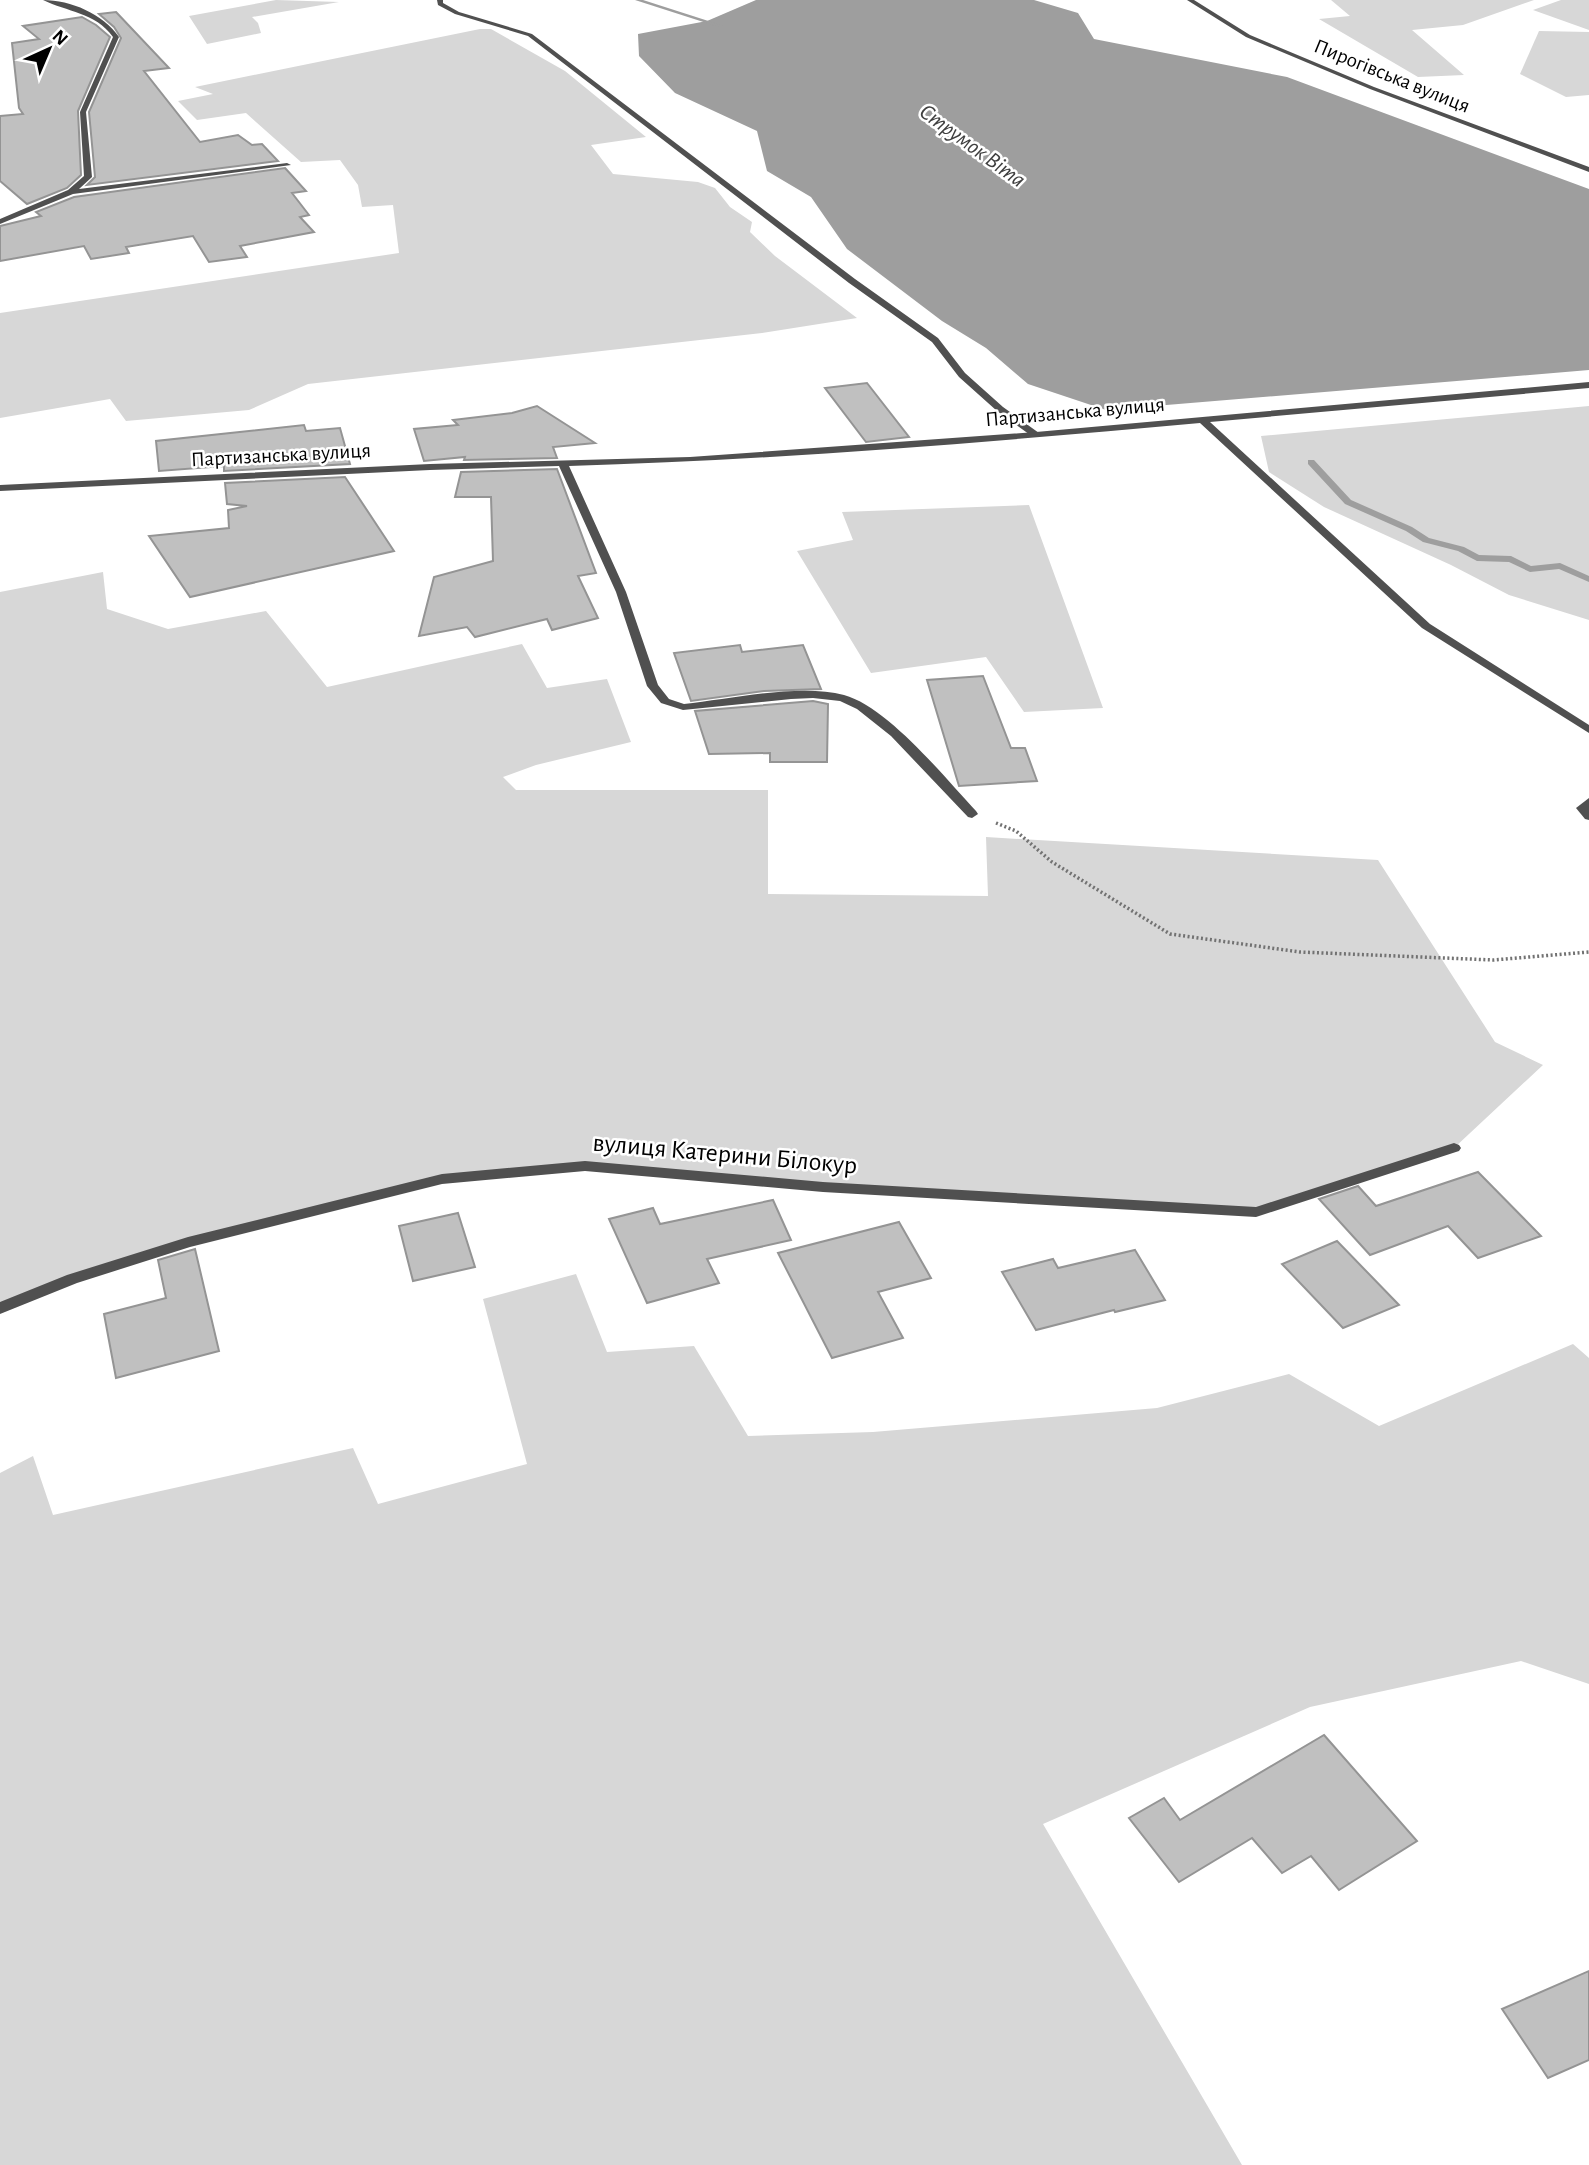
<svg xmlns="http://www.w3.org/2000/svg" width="1589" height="2165" viewBox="0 0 1589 2165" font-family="'Alegreya Sans',sans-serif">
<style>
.green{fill:#d7d7d7}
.water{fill:#9e9e9e}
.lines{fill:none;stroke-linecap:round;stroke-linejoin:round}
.stream{fill:#9e9e9e;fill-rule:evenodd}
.building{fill:#c0c0c0;stroke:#949494;stroke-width:2}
.path{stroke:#727272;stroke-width:3.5;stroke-dasharray:2 2.5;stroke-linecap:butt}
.service{fill:#505050;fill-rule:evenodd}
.minor{fill:#505050;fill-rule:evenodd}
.labels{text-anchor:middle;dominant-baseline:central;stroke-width:5;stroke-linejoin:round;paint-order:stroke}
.far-street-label{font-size:21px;fill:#000;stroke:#fff}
.far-water-label{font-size:23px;font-style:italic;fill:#3f3f3f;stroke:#fff}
.street-label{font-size:26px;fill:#000;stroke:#fff}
</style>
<rect width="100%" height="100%" fill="#fff"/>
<g class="green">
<path d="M276 0 339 2 252 17 258 23 261 33 207 44 189 16Z"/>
<path d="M1331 0H1534L1463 25 1412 30 1464 75 1418 77 1319 19 1350 16Z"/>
<path d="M1561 0H1589V30L1533 10Z"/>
<path d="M480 29H491L565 71 646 137 591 145 613 174 698 182 715 188 730 207 752 222 750 232 775 256 857 318 762 333 308 384 249 410 126 421 110 399 0 418V313L399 253 393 205 362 207 358 185 340 160 301 162 246 113 197 120 178 101 213 94 195 87Z"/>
<path d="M1539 31 1589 32V95L1566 97 1520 74Z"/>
<path d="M1589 406V620L1509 595 1451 565 1324 507 1269 472 1261 436Z"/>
<path d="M1029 505 1103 708 1024 712 986 657 871 673 797 551 853 540 842 512Z"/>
<path d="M103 572 107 609 168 629 266 611 327 687 522 644 547 688 607 679 631 742 536 765 503 777 516 790H768V894L988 896 986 837 1378 860 1495 1042 1543 1065 1454 1148 1256 1212 585 1166 442 1179 188 1242 0 1308V592Z"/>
<path d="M576 1274 607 1352 694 1346 748 1436 873 1432 1157 1408 1289 1374 1379 1426 1573 1344 1589 1358V1684L1521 1661 1310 1707 1043 1824 1242 2165H0V1473L33 1456 53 1515 353 1448 378 1504 527 1464 483 1299Z"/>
</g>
<path class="water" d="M756 0H1034L1078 13 1094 39 1287 77 1589 189V370L1106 410 1028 384 986 348 942 321 847 249 811 197 767 171 757 131 675 93 639 56 638 34 707 21Z"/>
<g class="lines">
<g class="stream">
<path d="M635 0H643L724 26 719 27Z"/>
<path d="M1308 460H1314L1351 500 1412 527 1429 538 1464 547 1479 555 1511 556 1531 566 1560 563 1589 576V582L1559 569 1530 572 1509 562 1477 561 1458 551 1423 542 1406 531 1345 504 1308 464Z"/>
</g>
</g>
<g class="building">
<path d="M116 12 169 68 144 71 200 142 238 135 252 145 262 144 278 161 87 185 95 177 89 112 121 38 114 27 99 14Z"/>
<path d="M82 17 96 25 110 37 78 111 81 175 67 188 27 204 0 181V116L23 114 19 108 12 43 39 39 23 26Z"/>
<path d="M285 168 306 191 292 193 309 215 300 217 314 232 240 246 247 257 209 262 193 236 126 247 129 253 91 259 84 246 0 261V226L41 216 36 212 74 197Z"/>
<path d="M867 383 909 437 866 442 825 388Z"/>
<path d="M537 406 595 443 553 447 557 458 464 460 465 457 424 461 414 429 458 425 453 420 512 413Z"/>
<path d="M304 425 306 431 340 428 350 464 224 471V466L159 471 156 441Z"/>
<path d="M557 469 596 573 578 576 598 618 552 630 547 619 475 637 467 627 419 636 434 577 493 561 491 497H455L461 472Z"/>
<path d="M345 477 394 551 190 597 149 536 229 528 228 510 247 506 227 504 225 483Z"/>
<path d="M740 645 742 652 803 645 821 689 764 691 691 701 674 653Z"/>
<path d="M983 676 1011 748H1025L1037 781 959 786 927 680Z"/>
<path d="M813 701 828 704 827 762H770V753L709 754 695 711Z"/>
<path d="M1478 1172 1541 1236 1478 1258 1448 1226 1370 1255 1319 1199 1358 1186 1376 1206Z"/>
<path d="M773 1200 791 1240 707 1259 719 1283 647 1303 609 1219 653 1208 660 1224Z"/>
<path d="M458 1213 475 1267 413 1281 399 1226Z"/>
<path d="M899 1222 931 1278 878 1292 903 1338 832 1358 778 1253Z"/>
<path d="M1337 1241 1399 1305 1343 1328 1282 1264Z"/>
<path d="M195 1249 219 1351 116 1378 104 1314 166 1298 158 1260Z"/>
<path d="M1135 1250 1165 1300 1115 1312 1114 1310 1036 1330 1002 1272 1053 1259 1058 1268Z"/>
<path d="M1324 1735 1417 1841 1339 1890 1311 1856 1282 1873 1252 1838 1179 1882 1129 1818 1164 1798 1180 1820Z"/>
<path d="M1589 1971V2060L1548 2078 1502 2009Z"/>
</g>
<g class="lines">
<path class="path" d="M996 823 1016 831 1052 862 1170 934 1300 952 1493 960 1589 952"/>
<path class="service" d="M437 0H443V3L459 12 532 34 855 279 938 338 965 373 1003 407 1039 433V437H1033L997 411 959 377 932 342 849 283 528 36 455 14 438 5Z"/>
<g class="minor">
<path d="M43 0C71 0 103 14 119 37L86 112 92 177 79 189 287 163 291 165 73 194 0 224V219L68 190 84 176 80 112 113 37C95 12 67 12 43 0Z"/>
<path d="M1187 0H1194L1250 35 1374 87 1589 167V172L1370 89 1246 37Z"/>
<path d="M1589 382V388L1210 422 1430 624 1589 725V733L1422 628 1200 423C990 442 779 460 569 466L626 592 658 685 669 699 684 704C730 699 800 683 844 695 888 707 945 778 976 811L978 814 972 818 968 817 891 736 857 709 840 701 813 698 791 699 683 710 661 703 647 686 616 592 559 466 430 470 0 491V485L430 464 690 457 1036 432Z"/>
<path d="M1589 798V820L1585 819 1576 808Z"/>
<path d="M1454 1143 1459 1145 1461 1148 1459 1151 1256 1217 823 1192 585 1171 442 1184 190 1247 77 1283 0 1314V1302L67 1275 188 1237 442 1174 585 1161 823 1182 1256 1207Z"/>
</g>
</g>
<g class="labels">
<g class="far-street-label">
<text transform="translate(1392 76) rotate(22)">Пирогівська вулиця</text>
<text transform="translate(1075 412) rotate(-5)">Партизанська вулиця</text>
<text transform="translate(281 455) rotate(-3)">Партизанська вулиця</text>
</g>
<g class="far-water-label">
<text transform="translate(972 146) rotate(36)">Струмок Віта</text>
</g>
<g class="street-label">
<text transform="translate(725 1154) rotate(5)">вулиця Катерини Білокур</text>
</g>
</g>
<g transform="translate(49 49) rotate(44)" stroke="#ffffff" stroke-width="5" paint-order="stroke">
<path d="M0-5L12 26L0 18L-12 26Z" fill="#000000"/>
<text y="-10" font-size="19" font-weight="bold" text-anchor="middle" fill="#000000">N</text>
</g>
</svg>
